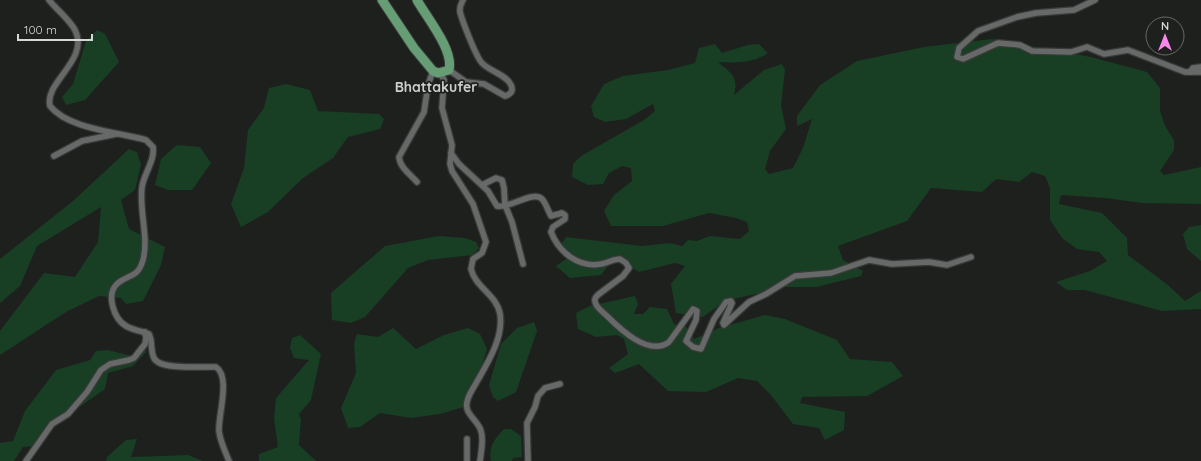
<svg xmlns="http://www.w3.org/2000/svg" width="1201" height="461" viewBox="0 0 1201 461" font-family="Quicksand,sans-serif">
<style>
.green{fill:#183e24}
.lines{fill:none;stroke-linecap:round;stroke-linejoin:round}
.minor-casing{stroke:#393b3a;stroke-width:8}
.trunk-casing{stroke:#393b3a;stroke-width:11}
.minor{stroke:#666967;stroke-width:5.5}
.trunk{stroke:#669d74;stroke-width:9}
.labels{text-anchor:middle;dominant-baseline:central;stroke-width:3.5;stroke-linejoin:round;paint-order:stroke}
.quarter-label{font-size:14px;font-weight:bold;fill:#cccecc;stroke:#1e201e}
</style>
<rect width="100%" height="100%" fill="#1e201e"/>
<g class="green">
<path d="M97 30 105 34 119 62 85 100 66 105 62 97 73 84 86 41Z"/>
<path d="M992 39 1091 57 1147 72 1160 88V111L1165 126 1174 140V150L1160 171 1164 175 1201 167V204L1142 203 1106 198 1061 195 1059 204 1102 213 1127 238 1128 255 1168 285 1185 301 1201 291V309L1162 311 1085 290H1067L1056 282 1090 271 1107 261 1099 252 1077 249 1062 238 1050 220V188L1045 176 1032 172 1019 182 996 179 982 192 931 188 907 221 838 246 843 260 863 271 861 276 816 287H785L725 301 703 317 676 313 671 284 685 266 675 263 639 272 614 258 601 275 570 278 556 266 566 259 561 245 566 237 642 246 670 243 682 246 688 240 697 241 710 236 740 239 749 231 747 222 736 218 709 213 663 226H611L604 211 614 195 632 181 631 168 622 166 609 173 603 184 588 185 572 177 573 164 581 156 644 120 655 111 653 104 626 119 605 122 594 117 591 106 604 84 623 76 668 70 695 63 699 48 715 44 722 53 748 45 759 44 768 53C754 63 736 63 718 62 731 74 739 75 734 95L764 70 782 64 785 70 781 105 786 129 770 151 765 169 769 174 793 168 803 148 812 119 797 126V116L820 85 857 61 924 47Z"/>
<path d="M286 84 310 90 318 111 379 114 384 119 380 129 348 137 333 158 303 178 268 212 241 227 231 204 244 168 248 130 264 108 269 88Z"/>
<path d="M177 145 200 147 211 163 192 190H168L155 185 161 159Z"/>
<path d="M129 149 137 152 141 165 135 190 121 200 129 229 165 247 161 265 143 301 126 304 121 298 99 296 66 312 0 355V331L44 273 75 277 98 242 101 207 37 246 20 286 0 303V259L73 201Z"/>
<path d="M1201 225V261L1187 249 1183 234 1189 227Z"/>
<path d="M439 236 465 238 476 242 479 248 473 255 428 260 408 268 365 317 351 323 332 320 331 293 385 246Z"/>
<path d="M635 296 638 304 634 314H643L650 307 667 309 674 324 686 327 694 339 719 328 765 315 785 319 837 340 850 359 892 362 903 376 867 396 802 397 800 403 845 412 844 430 825 440 819 428 793 424 771 395 757 381 738 378 706 392 668 391 639 364 615 373 609 368 628 354 624 339 617 335 596 337 578 329 576 313 590 306Z"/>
<path d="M534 322 537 331 516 392 498 401 493 397 489 385 501 344 517 328Z"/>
<path d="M393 328 416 349 444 335 468 328 480 334 487 349 470 405 440 414 411 418 380 413 360 427 348 428 341 408 356 373 354 344 357 334 378 337Z"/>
<path d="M300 335 321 354 311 400 299 414 301 419 299 445 316 461H259V454L278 447 274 419 276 398 309 360 294 358 290 348 292 338Z"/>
<path d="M145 344 146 352 133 366 108 373 105 389 61 420 37 446 23 447 14 461H0V443L13 441 25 411 56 370 90 360 96 351 107 350 132 356Z"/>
<path d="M504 429H511L521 436 522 457 513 458 512 461H491C488 447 495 438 504 429Z"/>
<path d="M137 439 131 457 188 455 203 461H106L107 457 126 440Z"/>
</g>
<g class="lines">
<defs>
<g id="minor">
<path d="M49 0C57 10 69 19 75 30 90 60 44 82 50 106 68 129 118 132 146 140L153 147C155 161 144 173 142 187 139 211 149 238 143 260 138 278 129 274 118 283 105 294 114 319 126 326 133 330 141 331 149 334 153 341 150 350 154 358 160 371 204 366 216 367 231 377 218 415 219 431 220 441 225 451 229 461"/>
<path d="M1095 0 1074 10 1036 13 1017 17 978 31 959 48 957 57 963 59 998 43 1020 45 1032 51 1071 52 1087 47 1104 54 1128 50 1185 72H1201"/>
<path d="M449 70 466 82 484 84 505 96C510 95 514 91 511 85 507 75 489 71 482 63 476 57 462 20 460 12 459 7 461 4 463 0"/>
<path d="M1190 72 1193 68 1201 67"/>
<path d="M438 73 442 76 444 80 442 108 452 145 450 164 452 171 473 204 486 242 482 253 473 259 471 269C475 287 497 295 500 314 504 339 486 365 475 385 472 390 468 396 467 402 464 414 478 420 481 431 484 440 481 452 480 461"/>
<path d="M451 153 459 164 488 191 497 206C509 209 533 190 542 199 546 203 548 211 551 216L562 213 565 215V219L553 227 551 232C559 252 578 268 601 264 608 263 613 259 620 259L626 263 629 268 623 276 599 294C597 296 594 298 595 301 595 307 603 312 607 316 620 329 649 357 669 342L693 309 697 311 696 320 686 341 693 347 701 349 714 319 726 302 731 301 732 303 723 323 724 325 749 302 766 294 795 276 831 273 869 260 892 264 929 262 947 265 971 257"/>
<path d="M54 156 82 141 116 134"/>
<path d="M417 182C410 174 400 168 399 157L424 112 428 85 433 71"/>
<path d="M482 185 496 178 502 180 504 188 505 205 512 222 523 264"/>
<path d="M26 461 52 424 68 414 87 392 101 370 110 364 129 360 134 358 145 344 146 338 145 332"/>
<path d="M467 461V439"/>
<path d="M528 461 527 423 535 407 538 396 545 388 560 384"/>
</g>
<path id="trunk" d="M382 0 414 48 433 71 438 73 449 70C454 50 427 18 417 0"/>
</defs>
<use href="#minor" class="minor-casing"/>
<use href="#trunk" class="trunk-casing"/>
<use href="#minor" class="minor"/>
<use href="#trunk" class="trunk"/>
</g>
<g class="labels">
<g class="quarter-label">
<text x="436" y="87">Bhattakufer</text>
</g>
</g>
<g transform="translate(1165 36)"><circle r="19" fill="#1e201e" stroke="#686a68"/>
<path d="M0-3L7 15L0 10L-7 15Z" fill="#f888eb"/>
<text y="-6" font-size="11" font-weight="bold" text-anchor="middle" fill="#d6d8d7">N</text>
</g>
<path d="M18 34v6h74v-6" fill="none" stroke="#d6d8d7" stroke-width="2"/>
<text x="24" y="34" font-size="12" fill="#d6d8d7" stroke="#1e201e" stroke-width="3" paint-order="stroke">100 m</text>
</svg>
